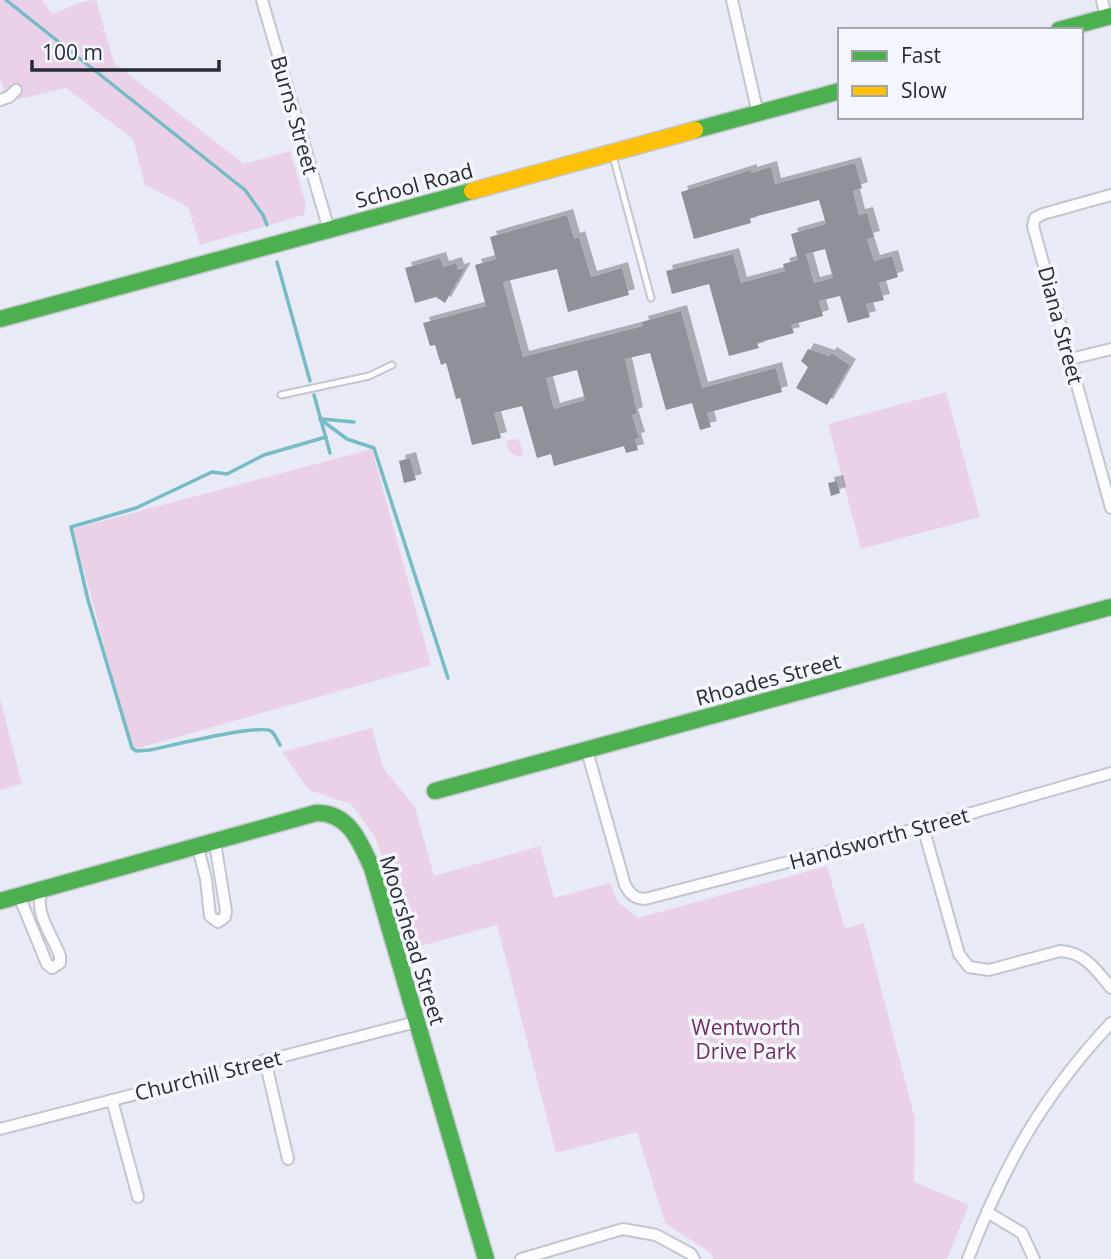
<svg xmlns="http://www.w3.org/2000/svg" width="1111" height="1259" viewBox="0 0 1111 1259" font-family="'Open Sans',sans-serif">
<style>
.green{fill:#ead1e8}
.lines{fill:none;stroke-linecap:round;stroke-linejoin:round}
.stream{stroke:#76bbc6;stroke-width:3.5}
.building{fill:#8d9198;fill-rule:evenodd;filter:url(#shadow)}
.lane-casing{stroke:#c4c6ce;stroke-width:9}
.street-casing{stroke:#c4c6ce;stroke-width:14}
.fast-casing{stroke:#c4c6ce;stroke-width:19}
.slow-casing{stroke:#c4c6ce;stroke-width:19}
.lane{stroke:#fcfcfe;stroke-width:5}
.street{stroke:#fcfcfe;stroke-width:10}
.fast{stroke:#4caf50;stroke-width:16}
.slow{stroke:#ffc107;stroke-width:16}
.labels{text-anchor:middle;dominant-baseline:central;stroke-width:7;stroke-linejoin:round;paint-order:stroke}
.street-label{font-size:21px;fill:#282b32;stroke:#f3f6fd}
.park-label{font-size:21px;fill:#732d65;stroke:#f3f6fd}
</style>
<defs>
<filter id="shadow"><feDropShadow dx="6" dy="-6" stdDeviation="0" flood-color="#0004"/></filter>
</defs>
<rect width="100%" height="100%" fill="#e8ebf5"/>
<g class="green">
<path d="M0 0H42L52 14C67 9 82 0 96 0L114 63 244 164 290 151 306 205 304 215 200 245 188 207 145 185 133 139 66 88 7 102 0 77Z"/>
<path d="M946 392 980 517 861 549 828 424Z"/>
<path d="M518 439 523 451 520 457 511 453 506 445 509 440Z"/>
<path d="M372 449 431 665 132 750 73 529Z"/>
<path d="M0 698 22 784 0 790Z"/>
<path d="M372 728 383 768 415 807 434 876 540 846 554 898 610 883 617 901 638 918 827 866 845 929 864 923 915 1119 914 1182 969 1205 947 1259H713L711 1253 665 1223 637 1132 556 1153 497 925 409 949 390 877 375 837 351 804 309 790 282 752Z"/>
</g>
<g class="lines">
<g class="stream">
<path d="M6 0 245 190 263 215 267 225"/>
<path d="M277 262 310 381"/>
<path d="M314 395 330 453"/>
<path d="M320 419 347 439 374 448 448 678"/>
<path d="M322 419 354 422"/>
<path d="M280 745C277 740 275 734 271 731 256 724 170 746 150 750L136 751 132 748 88 600 71 527 136 508 212 472 227 474 264 455 326 437"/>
</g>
</g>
<g class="building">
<path d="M855 163 862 188 853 191 859 215 867 213 874 237 867 239 874 261 892 256 898 277 879 283 884 300 866 304 870 317 848 323 840 296 819 301 823 316 791 325 794 333 757 343 759 348 729 356 709 284 672 294 666 271 733 254 741 283 785 271 783 264 798 260 791 234 826 224 819 200 750 218 751 223 694 239 681 192 751 170V173L771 167 775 184ZM825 249 833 278 814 283 806 254Z"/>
<path d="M567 215 574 239 579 237 591 277 622 268 629 295 568 312 557 269 503 282 523 357 643 326 642 322 681 311 702 388 776 368 782 392 707 413 711 427 700 430 692 403 666 410 650 353 625 359 637 413 632 415 639 438 635 439 638 450 626 453 624 446 554 466 551 454 537 458 522 406 494 413 501 438 472 445 460 398 456 399 446 363 441 365 435 345 430 346 423 323 486 306 475 265 496 259 490 237ZM577 370 585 400 554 409 546 378Z"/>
<path d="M440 258 443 267 456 263 458 270 465 268 445 303 436 297 415 303 405 268Z"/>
<path d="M808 349 829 356 831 353 850 365 827 405 796 388 808 367 801 361Z"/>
<path d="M410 458 416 480 404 483 399 461Z"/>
<path d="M837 481 840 493 831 496 828 483Z"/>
</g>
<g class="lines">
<defs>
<g id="lane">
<path d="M613 156 651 298"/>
<path d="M281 395 369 376 392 365"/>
</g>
<g id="street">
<path d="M262 0 329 230"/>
<path d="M732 0 758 114"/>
<path d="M1102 0 1106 17"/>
<path d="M0 100 9 97 16 90"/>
<path d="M1111 195 1043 214 1035 218 1033 226 1111 508"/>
<path d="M1070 359 1111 349"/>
<path d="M587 751 625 885C630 894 635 899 645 899L923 827 1111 773"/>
<path d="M923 827 959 954 969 967 989 970 1060 951C1085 952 1096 970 1111 988"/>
<path d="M198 848 206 879 210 916 218 922 225 917 226 911 215 843"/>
<path d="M19 896 47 964 52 968 60 963V956C52 934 35 915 41 891"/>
<path d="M265 1060 288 1159"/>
<path d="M112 1100 138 1197"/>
<path d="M0 1129 416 1022"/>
<path d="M987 1212 1022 1233 1034 1259"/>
<path d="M521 1259 623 1229 656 1235 691 1254 694 1259"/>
<path d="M968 1259C1004 1165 1042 1097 1111 1023"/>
</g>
<g id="fast">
<path d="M1059 30 1111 16"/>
<path d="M695 130 840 91"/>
<path d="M0 319 472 191"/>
<path d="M435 791 1111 607"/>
<path d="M0 901 316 813C349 812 360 842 372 868L486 1259"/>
</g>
<path id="slow" d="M472 191 695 130"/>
</defs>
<use href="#lane" class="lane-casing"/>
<use href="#street" class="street-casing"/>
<use href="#fast" class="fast-casing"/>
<use href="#slow" class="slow-casing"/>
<use href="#lane" class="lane"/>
<use href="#street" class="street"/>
<use href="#fast" class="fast"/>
<use href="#slow" class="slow"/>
</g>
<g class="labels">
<g class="street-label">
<text transform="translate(295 115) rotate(74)">Burns Street</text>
<text transform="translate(414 185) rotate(-15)">School Road</text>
<text transform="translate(1061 325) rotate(75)">Diana Street</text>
<text transform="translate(768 679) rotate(-15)">Rhoades Street</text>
<text transform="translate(879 838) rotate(-15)">Handsworth Street</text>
<text transform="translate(413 940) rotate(73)">Moorshead Street</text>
<text transform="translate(208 1075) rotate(-14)">Churchill Street</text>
</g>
<g class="park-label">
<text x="746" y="1027">Wentworth<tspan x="746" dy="24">Drive Park</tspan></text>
</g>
</g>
<rect x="838" y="28" width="245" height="91" fill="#f3f6fd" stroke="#a2a5ac" stroke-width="2"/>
<rect x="852" y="51" width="35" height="10" fill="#4caf50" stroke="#a2a5ac" stroke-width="2"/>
<text x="901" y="63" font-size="21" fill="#282b32">Fast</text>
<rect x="852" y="86" width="35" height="10" fill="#ffc107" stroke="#a2a5ac" stroke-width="2"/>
<text x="901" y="98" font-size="21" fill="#282b32">Slow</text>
<path d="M32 60v10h187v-10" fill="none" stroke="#282b32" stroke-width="3.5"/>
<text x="42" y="60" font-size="21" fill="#282b32" stroke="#f3f6fd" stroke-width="5" paint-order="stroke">100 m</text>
</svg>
